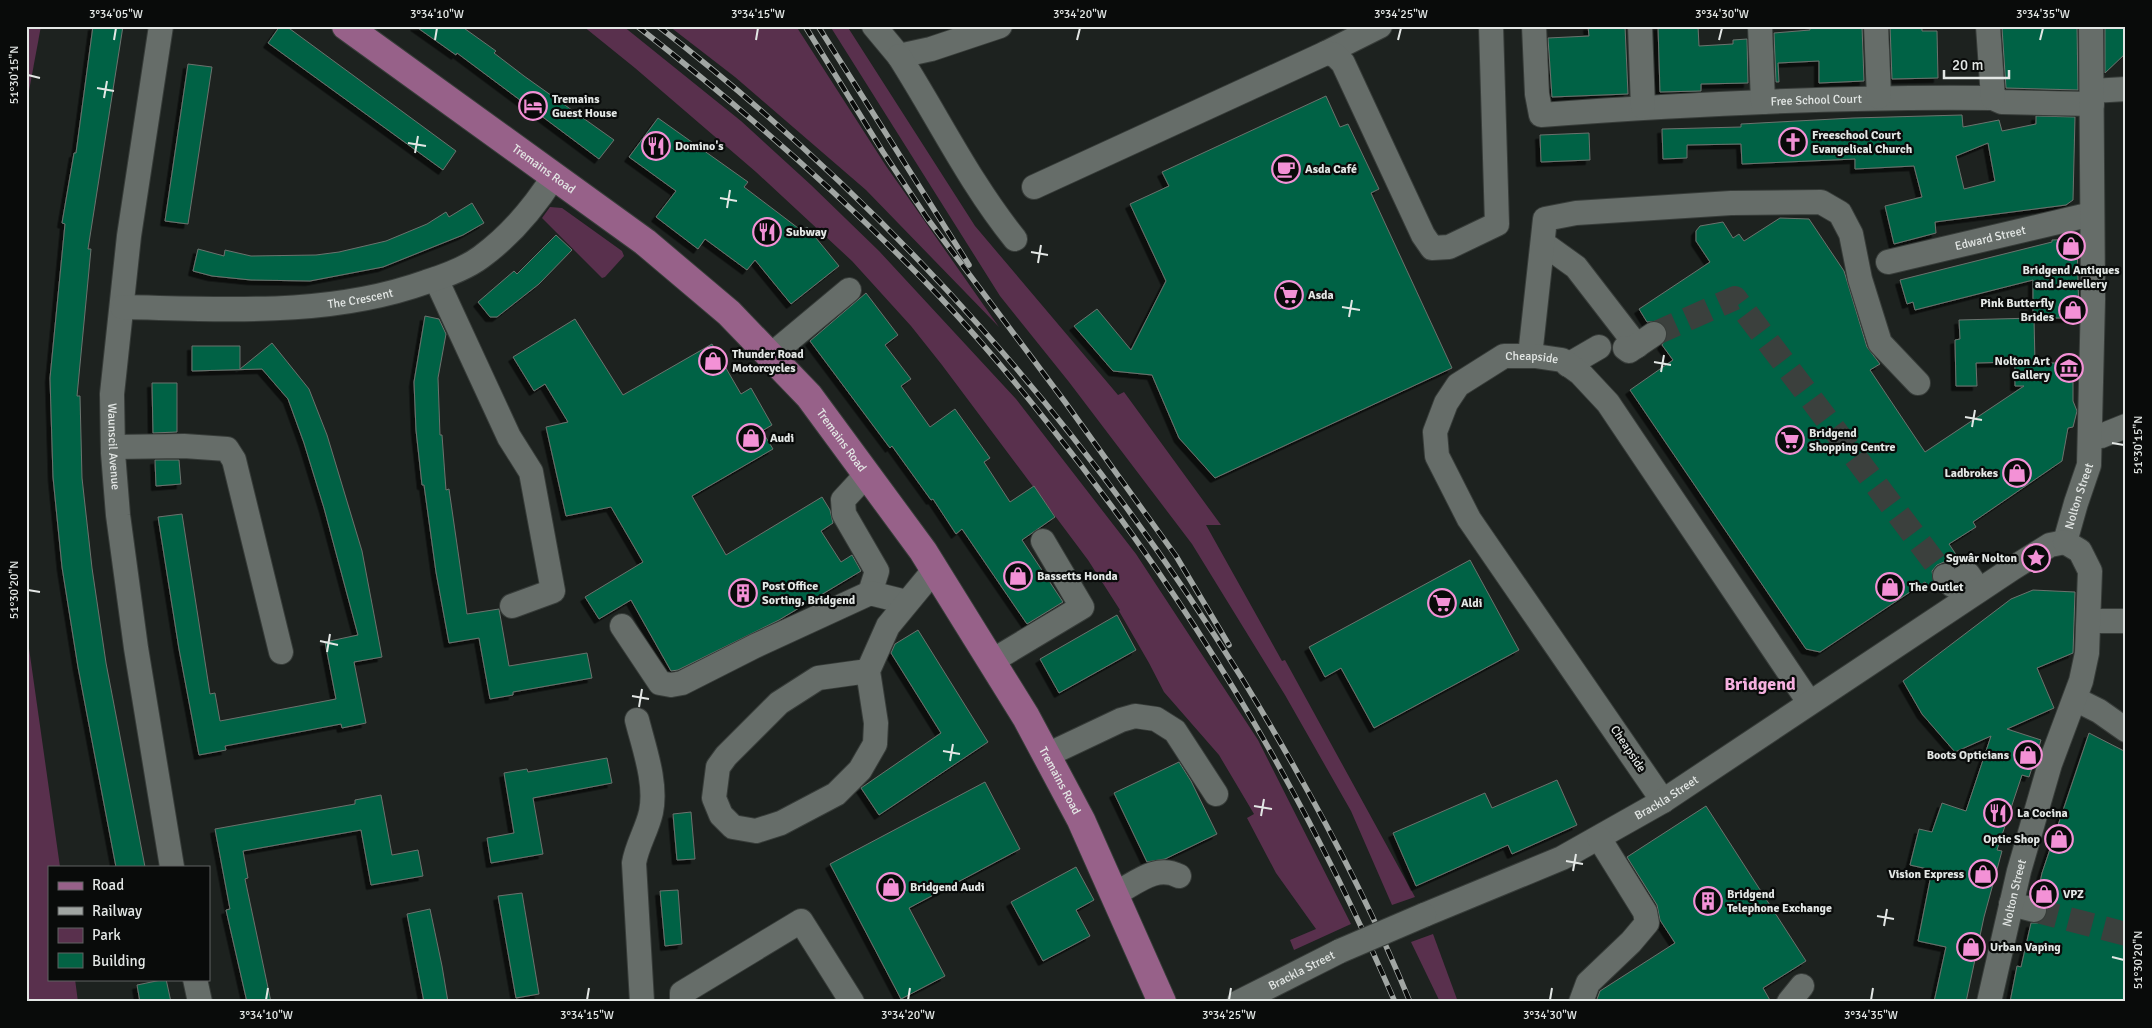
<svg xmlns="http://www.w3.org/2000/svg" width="2152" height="1028" viewBox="0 0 2152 1028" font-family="Signika,sans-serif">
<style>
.green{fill:#59304d}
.building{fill:#036244;stroke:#6b726e;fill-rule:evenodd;filter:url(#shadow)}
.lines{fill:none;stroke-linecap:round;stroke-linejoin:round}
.minor-tunnel{stroke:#3b403d;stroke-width:24;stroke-dasharray:24 12;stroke-linecap:butt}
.minor-casing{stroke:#373c39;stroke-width:26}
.major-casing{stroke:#373c39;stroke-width:30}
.minor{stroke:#666d69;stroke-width:24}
.major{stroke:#976189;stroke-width:28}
.rail-casing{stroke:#a1a6a3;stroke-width:5.5}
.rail{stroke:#090b0a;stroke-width:4;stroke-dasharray:11;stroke-linecap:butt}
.minor-bridge-casing{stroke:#373c39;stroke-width:26;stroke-linecap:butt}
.minor-bridge{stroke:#666d69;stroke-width:24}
.ticks{fill:none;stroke:#e3e7e5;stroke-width:2}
.labels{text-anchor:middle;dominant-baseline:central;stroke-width:4.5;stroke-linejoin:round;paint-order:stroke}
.poi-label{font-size:12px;font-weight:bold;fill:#e3e7e5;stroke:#090b0a;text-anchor:start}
.street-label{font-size:12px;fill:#e3e7e5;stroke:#090b0a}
.district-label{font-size:18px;font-weight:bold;fill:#f5b0df;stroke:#090b0a}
.neatline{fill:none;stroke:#e3e7e5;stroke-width:2}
.ticks-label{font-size:12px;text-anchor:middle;fill:#e3e7e5}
</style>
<defs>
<filter id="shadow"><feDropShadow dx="-4.5" dy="4.5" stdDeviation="0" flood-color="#0009"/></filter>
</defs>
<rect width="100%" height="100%" fill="#1d221f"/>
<g class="green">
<path d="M26 26H41L26 107Z"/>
<path d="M583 26H623L741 121 811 185 879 251 1016 399 1136 554 1258 740 1351 924 1294 950 1290 940 1316 929 1276 873 1247 818 1254 814 1219 755 1164 692 1149 663 1119 611 1120 610 1088 560 942 365 911 326 852 261 756 172 635 68Z"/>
<path d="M669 26H796L886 166 999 327 866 190 735 77Z"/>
<path d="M830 26H847L975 226 1118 395 1124 392 1221 525H1206L1282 661 1285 660 1415 897 1392 905 1351 811 1285 695 1192 544 1069 382 1000 296Z"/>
<path d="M550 207 562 208 622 251 624 256 605 277 602 278 542 218Z"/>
<path d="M26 627 60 867H49V979H75L78 1002H26Z"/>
<path d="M1433 934 1458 1002H1440L1411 942Z"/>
</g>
<g class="building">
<path d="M93 26H123L88 249H91L77 396H80L82 478 92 568 106 663 145 867H116L78 667 62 567 53 477 50 378 65 224 62 223 74 153H76Z"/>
<path d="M280 26H286L456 151 443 170 268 43Z"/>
<path d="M415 26H461L496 51 494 53 524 76 614 140 599 159 457 53 456 55Z"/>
<path d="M1588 26H1625L1628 94 1552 97 1548 38 1589 36Z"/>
<path d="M1658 26H1698L1699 46 1733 44V40L1747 39 1748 83 1701 84V91L1660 92Z"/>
<path d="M1810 26H1862L1864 81 1819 83V61L1778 63 1779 82H1776L1774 33 1810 30Z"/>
<path d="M1890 26H1922V31H1937L1938 78 1892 79Z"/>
<path d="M2004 26H2077L2078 90 2006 88 2002 28Z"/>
<path d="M2105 26H2126V53L2105 73Z"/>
<path d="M188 64 212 67 188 224 165 221Z"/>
<path d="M1326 96 1340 127 1348 124 1379 189 1371 193 1452 368 1215 478 1179 438 1152 375 1113 371 1074 326 1097 309 1131 350 1166 281 1130 204 1169 186 1162 172Z"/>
<path d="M1962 115 1963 127 1999 120 2002 131 2036 124V116L2075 117 2073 200 2066 205 1935 222 1936 233 1894 244 1885 206 1922 197 1914 166 1855 169V159L1742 164 1741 144 1687 145V158L1663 159 1662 129 1741 127V124L1853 118ZM1988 143 1995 181 1964 189 1956 156Z"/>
<path d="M658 118 748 182 744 187 802 231 807 227 839 266 791 304 755 260 747 270 705 239 698 249 656 217 676 191 629 157Z"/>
<path d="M1589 133 1590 160 1541 162 1540 135Z"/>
<path d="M472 203 484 223 463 235 383 267 310 281 251 280 212 276 193 271 198 249 224 256 225 250 251 256 316 255 339 252 386 241 427 224 446 212 449 217Z"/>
<path d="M1780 218 1809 219 1844 271 1867 347 1880 364 1870 370 1925 452 2024 386H2015V362L1976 363 1977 386H1956L1955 340 1960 339 1959 320 2034 318 2035 363H2073V401L2077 411 2073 427 2068 428 2062 461 1973 522 1976 527 1949 544 1961 562 1955 567 1944 562 1937 565 1932 571 1934 584 1929 587 1925 582 1820 652 1806 649 1630 390 1673 360 1662 345 1668 333 1665 326 1660 321 1647 322 1639 309 1710 262 1696 241V231L1700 226 1723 222 1733 238 1739 234 1744 241Z"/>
<path d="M556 235 572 250 539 284 497 317H490L478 302 514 271 517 274Z"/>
<path d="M2077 239 2079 318H2033V280L1915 310 1913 302 1907 304 1900 280 2052 242V240Z"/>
<path d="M866 293 898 335 885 345 911 379 901 386 930 427 955 409 990 458 984 462 1010 502 1034 486 1055 517 1022 540 1063 602 1027 624 962 529 956 534 933 499 931 500 892 446 890 448 810 341Z"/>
<path d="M425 316 439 319 446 334 438 378 440 435H442L446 490 449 489 467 614 499 609 509 666 587 653 592 678 513 692V695L490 699 479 638 449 643 436 572 424 485H422L416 430 414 382Z"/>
<path d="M575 319 623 395 712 344 741 394 751 388 772 425 762 431 773 449 692 496 726 555 822 497 830 510 833 523 821 531 841 562 852 555 861 571 779 620 678 670 671 671 631 600 599 619 585 597 643 562 611 507 566 516 546 427 568 422 545 384 534 391 513 357Z"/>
<path d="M272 343 309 389 327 435 362 551 382 657 354 662 366 723 342 728 341 724 225 746 226 750 199 755 179 649 158 517 182 514 210 694 215 693 220 721 336 699 325 642 358 635 324 508 304 443 288 399 262 369 192 371V346H240V369Z"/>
<path d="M152 383H177V432L153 433Z"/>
<path d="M155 460H179L181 484 156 486Z"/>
<path d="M1470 560 1519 650 1374 728 1341 668 1325 677 1309 647Z"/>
<path d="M2033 590 2075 592 2073 653 2037 668 2054 708 2007 729 2041 740 2029 777 2022 775 1997 850 2002 851 1984 917 1966 1002H1934L1946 947 1918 941 1932 870 1910 865 1919 829 1932 832 1942 803 1966 811 1991 736 1955 752 1922 714 1903 681 2011 599Z"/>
<path d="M1117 615 1136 650 1059 693 1040 659Z"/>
<path d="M918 630 988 742 879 815 861 788 941 733 891 653 895 644Z"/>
<path d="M2089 733 2126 752V1002H2010L2017 966 2021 967 2031 923H2038L2047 914V907L2044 901 2037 897 2042 873Z"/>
<path d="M607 758 612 783 533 798 543 854 491 863 487 838 514 833 504 773 527 769 528 772Z"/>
<path d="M1179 762 1191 781 1217 834 1165 859 1147 862 1114 793Z"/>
<path d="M1557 780 1577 825 1512 854 1508 845 1416 886 1393 833 1485 793 1492 808Z"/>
<path d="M985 782 1020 849 909 908 945 976 901 999 830 864Z"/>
<path d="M381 795 392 855 418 850 423 876 371 885 361 830 243 851 248 878 245 879 271 1002H247L226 910 230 909 215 829 355 804V800Z"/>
<path d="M1706 806 1806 961 1763 988 1771 1002H1596L1600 991 1675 943 1660 920 1657 905 1627 857Z"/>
<path d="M691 812 695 859 677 860 673 814Z"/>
<path d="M1076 867 1094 900 1076 910 1090 936 1043 961 1011 902Z"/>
<path d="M678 890 682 944 665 946 660 891Z"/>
<path d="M522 893 539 994 516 998 498 896Z"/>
<path d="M430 909 442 966 448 1002H424L407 914Z"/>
<path d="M166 979 171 1002H140L137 985Z"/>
</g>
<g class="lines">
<g class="minor-tunnel">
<path d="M1654 334 1735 298 1945 576"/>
<path d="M2034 910 2126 934"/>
</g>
<defs>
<g id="minor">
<path id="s1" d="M161 26 129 236 112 394 113 453 118 515 136 648 172 867"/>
<path d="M874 26 899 56 931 49 1000 26"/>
<path id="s2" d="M1534 26 1537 94 1541 115C1691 104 1842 96 1993 98L2002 102 2092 104"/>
<path d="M1640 26 1643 107"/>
<path d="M1760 26 1763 102"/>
<path d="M1876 26 1879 97"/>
<path d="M1988 26 1993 98"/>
<path d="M1326 53 1380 26"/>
<path d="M899 56C938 117 969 182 1015 239"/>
<path d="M2092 91 2126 89"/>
<path d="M1034 187 1326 53 1335 55 1343 63 1423 235 1432 248 1449 247 1497 224 1491 26"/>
<path d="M1544 244 1576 267 1637 346"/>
<path id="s3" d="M1888 262 2092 214"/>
<path d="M436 279 509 437 531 472 553 591 512 606"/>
<path id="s4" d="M122 307C224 309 328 317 426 282 445 276 465 269 481 257 511 235 535 206 554 176"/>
<path d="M1625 348 1629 351 1654 334"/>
<path d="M770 356 849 290"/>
<path d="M1530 356 1545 219 1576 213 1731 203 1821 202 1840 213 1851 234 1860 279 1880 343 1918 383"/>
<path d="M1568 365 1599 347"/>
<path d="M2090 438 2101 436 2126 426"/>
<path d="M113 447 184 446 227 449 234 460 281 652"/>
<path d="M867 474 843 500 844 514 877 571 870 593"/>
<path id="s5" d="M2065 542 2076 503 2089 465 2093 299 2091 26"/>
<path d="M1945 576 1952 585 1968 574 1979 590"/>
<path d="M2089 621H2126"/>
<path d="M622 626 660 683 671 685 682 683 755 646 870 593 906 602"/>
<path d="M992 661 1082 607 1043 541"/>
<path d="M868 671 818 678 779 703 726 756 718 767 714 798 721 815 733 827 756 831 781 823 836 794 860 770 875 744 876 723 868 671 888 626 935 569"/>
<path d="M2075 699 2099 711 2126 730"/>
<path d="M637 720C644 748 657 783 651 812 647 830 637 845 634 863L642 1002"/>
<path d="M1047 755 1121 720 1135 716 1156 719 1175 731 1216 794"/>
<path id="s6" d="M1663 801 1469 519 1437 456 1435 432 1446 403 1458 385 1504 356H1535L1562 360 1580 373 1608 403 1809 702"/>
<path d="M1115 894C1136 883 1156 864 1179 876"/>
<path d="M2011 904 2034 910"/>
<path id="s7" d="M1424 915 1562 858 1663 801 2013 568 2050 545 2065 542"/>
<path d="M195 979 200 1002"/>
<path d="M682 1002V993L801 921 852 1002"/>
<path id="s8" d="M1239 1002 1340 951"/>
<path d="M1581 1002 1588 983 1631 942 1647 923 1645 912 1599 838"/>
<path d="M1789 1002 1802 986"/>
<path id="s9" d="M1989 1002 2019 871 2050 764 2081 681 2087 653 2090 571 2080 551 2065 542"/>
</g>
<g id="major">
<path id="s10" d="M346 26 645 242 729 313 809 396 923 551 1026 717 1081 820 1162 1002"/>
</g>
</defs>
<use href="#minor" class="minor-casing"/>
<use href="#major" class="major-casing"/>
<use href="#minor" class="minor"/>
<use href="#major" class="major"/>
<defs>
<g id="rail">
<path d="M637 26C742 108 844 197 937 294 975 334 1012 378 1047 422 1189 599 1305 793 1395 1002"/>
<path d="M658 26C895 210 1085 426 1243 680 1306 783 1364 889 1410 1002"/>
<path d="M805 26 883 152 927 218 1065 402 1176 556 1229 645"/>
<path d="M818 26 969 265"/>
</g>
</defs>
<use href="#rail" class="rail-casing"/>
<use href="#rail" class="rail"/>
<defs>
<path id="minor-bridge" d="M1340 951 1424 915"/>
</defs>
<use href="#minor-bridge" class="minor-bridge-casing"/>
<use href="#minor-bridge" class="minor-bridge"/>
</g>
<path class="ticks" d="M114 40 116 28M435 40 437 28M756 40 758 28M1077 40 1080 28M1398 40 1401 28M1719 40 1722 28M2040 40 2043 28M28 75 40 78M97 88 114 91M104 98 107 81M408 143 426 146M415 153 418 136M720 198 737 201M727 208 730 190M1031 252 1048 255M1038 263 1041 245M1342 307 1360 310M1349 317 1352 300M1654 362 1671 365M1661 372 1664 355M1965 417 1982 420M1972 427 1975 410M2112 443 2124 445M28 590 40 592M320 641 338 645M327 652 330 634M632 696 649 699M639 707 642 689M943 751 960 754M950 761 953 744M1254 806 1272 809M1261 816 1264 799M1566 861 1583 864M1573 871 1576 854M1877 916 1894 919M1884 926 1887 909M2112 957 2124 960M266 1000 268 988M587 1000 589 988M908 1000 910 988M1229 1000 1231 988M1550 1000 1552 988M1871 1000 1873 988"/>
<defs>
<symbol id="hotel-ring" viewBox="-11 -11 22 22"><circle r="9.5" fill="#090b0a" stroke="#f391d6" stroke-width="1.5"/><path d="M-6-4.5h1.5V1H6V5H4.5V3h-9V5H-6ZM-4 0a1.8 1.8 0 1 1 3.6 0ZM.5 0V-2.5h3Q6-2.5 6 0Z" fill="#f391d6"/></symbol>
<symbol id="church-ring" viewBox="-11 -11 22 22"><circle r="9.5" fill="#090b0a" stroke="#f391d6" stroke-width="1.5"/><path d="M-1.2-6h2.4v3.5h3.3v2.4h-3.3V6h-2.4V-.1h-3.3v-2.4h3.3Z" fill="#f391d6"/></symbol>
<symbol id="restaurant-ring" viewBox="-11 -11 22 22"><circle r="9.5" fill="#090b0a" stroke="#f391d6" stroke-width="1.5"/><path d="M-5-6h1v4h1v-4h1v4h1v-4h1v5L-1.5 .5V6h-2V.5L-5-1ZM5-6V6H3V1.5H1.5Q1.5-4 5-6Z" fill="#f391d6"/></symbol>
<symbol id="cafe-ring" viewBox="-11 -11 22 22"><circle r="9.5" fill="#090b0a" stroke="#f391d6" stroke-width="1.5"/><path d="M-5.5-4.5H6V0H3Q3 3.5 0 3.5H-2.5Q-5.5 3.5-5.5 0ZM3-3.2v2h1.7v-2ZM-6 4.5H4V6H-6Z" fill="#f391d6"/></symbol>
<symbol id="shop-ring" viewBox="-11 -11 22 22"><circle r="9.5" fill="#090b0a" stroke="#f391d6" stroke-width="1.5"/><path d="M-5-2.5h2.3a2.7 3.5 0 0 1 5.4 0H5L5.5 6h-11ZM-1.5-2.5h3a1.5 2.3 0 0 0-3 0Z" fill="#f391d6"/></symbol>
<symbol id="supermarket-ring" viewBox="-11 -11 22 22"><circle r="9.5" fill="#090b0a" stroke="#f391d6" stroke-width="1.5"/><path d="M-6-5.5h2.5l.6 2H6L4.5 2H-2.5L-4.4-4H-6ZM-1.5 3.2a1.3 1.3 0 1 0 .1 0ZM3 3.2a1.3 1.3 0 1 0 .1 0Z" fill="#f391d6"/></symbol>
<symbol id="museum-ring" viewBox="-11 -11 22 22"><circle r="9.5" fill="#090b0a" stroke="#f391d6" stroke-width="1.5"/><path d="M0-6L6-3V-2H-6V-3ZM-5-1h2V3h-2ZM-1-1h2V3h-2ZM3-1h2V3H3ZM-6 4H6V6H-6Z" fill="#f391d6"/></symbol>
<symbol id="sight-ring" viewBox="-11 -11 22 22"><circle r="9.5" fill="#090b0a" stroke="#f391d6" stroke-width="1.5"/><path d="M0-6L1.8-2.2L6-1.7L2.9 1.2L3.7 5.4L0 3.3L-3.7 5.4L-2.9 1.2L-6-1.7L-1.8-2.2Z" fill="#f391d6"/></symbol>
<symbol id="building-ring" viewBox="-11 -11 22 22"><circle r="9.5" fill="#090b0a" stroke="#f391d6" stroke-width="1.5"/><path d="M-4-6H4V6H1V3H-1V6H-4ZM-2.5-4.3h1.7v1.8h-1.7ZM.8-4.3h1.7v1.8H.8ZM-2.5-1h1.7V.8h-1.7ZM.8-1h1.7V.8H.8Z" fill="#f391d6"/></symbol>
</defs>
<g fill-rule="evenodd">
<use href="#hotel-ring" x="517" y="90" width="32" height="32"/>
<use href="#church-ring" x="1777" y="126" width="32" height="32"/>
<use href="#restaurant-ring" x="640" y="130" width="32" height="32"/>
<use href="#cafe-ring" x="1270" y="153" width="32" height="32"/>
<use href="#restaurant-ring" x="751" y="216" width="32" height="32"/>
<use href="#shop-ring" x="2055" y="230" width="32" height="32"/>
<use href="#supermarket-ring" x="1273" y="279" width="32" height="32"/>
<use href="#shop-ring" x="2057" y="294" width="32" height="32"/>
<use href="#shop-ring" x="697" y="345" width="32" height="32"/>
<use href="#museum-ring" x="2053" y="352" width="32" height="32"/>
<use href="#shop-ring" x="735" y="422" width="32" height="32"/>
<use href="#supermarket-ring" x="1774" y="424" width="32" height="32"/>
<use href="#shop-ring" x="2001" y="457" width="32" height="32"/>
<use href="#sight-ring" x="2020" y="542" width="32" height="32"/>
<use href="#shop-ring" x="1002" y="560" width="32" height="32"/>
<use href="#shop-ring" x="1874" y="571" width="32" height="32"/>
<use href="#building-ring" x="727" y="577" width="32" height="32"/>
<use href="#supermarket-ring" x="1426" y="587" width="32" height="32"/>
<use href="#shop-ring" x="2012" y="739" width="32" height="32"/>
<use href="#restaurant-ring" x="1982" y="797" width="32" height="32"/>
<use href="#shop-ring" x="2043" y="823" width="32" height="32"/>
<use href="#shop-ring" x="1967" y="858" width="32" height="32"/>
<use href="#shop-ring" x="875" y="871" width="32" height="32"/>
<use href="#shop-ring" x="2028" y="878" width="32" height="32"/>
<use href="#building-ring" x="1692" y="885" width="32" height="32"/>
<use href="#shop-ring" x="1955" y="931" width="32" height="32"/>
</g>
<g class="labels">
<g class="poi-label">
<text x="552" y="99">Tremains<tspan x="552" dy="14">Guest House</tspan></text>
<text x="1812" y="135">Freeschool Court<tspan x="1812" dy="14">Evangelical Church</tspan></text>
<text x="675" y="146">Domino's</text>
<text x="1305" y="169">Asda Café</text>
<text x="786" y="232">Subway</text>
<text x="2071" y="270" text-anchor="middle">Bridgend Antiques<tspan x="2071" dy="14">and Jewellery</tspan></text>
<text x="1308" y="295">Asda</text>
<text x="2054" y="303" text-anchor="end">Pink Butterfly<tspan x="2054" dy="14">Brides</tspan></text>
<text x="732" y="354">Thunder Road<tspan x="732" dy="14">Motorcycles</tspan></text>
<text x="2050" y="361" text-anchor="end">Nolton Art<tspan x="2050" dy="14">Gallery</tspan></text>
<text x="1809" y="433">Bridgend<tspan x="1809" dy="14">Shopping Centre</tspan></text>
<text x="770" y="438">Audi</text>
<text x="1998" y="473" text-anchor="end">Ladbrokes</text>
<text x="2017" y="558" text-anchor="end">Sgwâr Nolton</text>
<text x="1037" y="576">Bassetts Honda</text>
<text x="762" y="586">Post Office<tspan x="762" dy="14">Sorting, Bridgend</tspan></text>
<text x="1909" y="587">The Outlet</text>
<text x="1461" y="603">Aldi</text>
<text x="2009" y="755" text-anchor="end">Boots Opticians</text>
<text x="2017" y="813">La Cocina</text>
<text x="2040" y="839" text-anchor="end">Optic Shop</text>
<text x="1964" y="874" text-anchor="end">Vision Express</text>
<text x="910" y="887">Bridgend Audi</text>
<text x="1727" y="894">Bridgend<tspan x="1727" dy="14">Telephone Exchange</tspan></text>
<text x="2063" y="894">VPZ</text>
<text x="1990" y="947">Urban Vaping</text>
</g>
<g class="street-label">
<text stroke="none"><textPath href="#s2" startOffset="365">Free School Court</textPath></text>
<text stroke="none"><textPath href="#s10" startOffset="244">Tremains Road</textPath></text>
<text stroke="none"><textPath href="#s3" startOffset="105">Edward Street</textPath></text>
<text stroke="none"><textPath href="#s4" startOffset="239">The Crescent</textPath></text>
<text stroke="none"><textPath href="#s6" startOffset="572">Cheapside</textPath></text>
<text stroke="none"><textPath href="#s10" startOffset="649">Tremains Road</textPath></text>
<text stroke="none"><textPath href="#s1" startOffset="424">Waunscil Avenue</textPath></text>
<text stroke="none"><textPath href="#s5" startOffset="48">Nolton Street</textPath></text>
<text transform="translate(1628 749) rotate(56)">Cheapside</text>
<text stroke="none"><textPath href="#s10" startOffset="1054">Tremains Road</textPath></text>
<text stroke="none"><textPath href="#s7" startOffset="270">Brackla Street</textPath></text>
<text stroke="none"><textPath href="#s9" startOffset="112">Nolton Street</textPath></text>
<text stroke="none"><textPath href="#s8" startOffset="70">Brackla Street</textPath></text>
</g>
<g class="district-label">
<text x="1760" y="684">Bridgend</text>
</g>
</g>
<rect width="2152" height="1028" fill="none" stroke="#090b0a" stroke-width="55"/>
<rect x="48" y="866" width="162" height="115" fill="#090b0a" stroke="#606362"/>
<rect x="58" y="882" width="25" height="8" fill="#976189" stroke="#606362"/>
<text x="92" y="890" font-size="15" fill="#e3e7e5">Road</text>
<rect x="58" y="907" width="25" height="8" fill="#a1a6a3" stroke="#606362"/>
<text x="92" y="916" font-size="15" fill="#e3e7e5">Railway</text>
<rect x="58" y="928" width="25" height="15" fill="#59304d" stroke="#606362"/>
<text x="92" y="940" font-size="15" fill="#e3e7e5">Park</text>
<rect x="58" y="953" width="25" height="15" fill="#036244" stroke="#606362"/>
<text x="92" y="966" font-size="15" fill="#e3e7e5">Building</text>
<path d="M1944 70v8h65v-8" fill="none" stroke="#e3e7e5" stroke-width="2.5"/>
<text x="1952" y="70" font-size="15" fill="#e3e7e5" stroke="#090b0a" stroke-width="4" paint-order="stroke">20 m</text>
<rect x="28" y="28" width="2096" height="972" class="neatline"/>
<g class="ticks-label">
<text x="116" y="18">3°34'05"W</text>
<text x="437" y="18">3°34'10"W</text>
<text x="758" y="18">3°34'15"W</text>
<text x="1080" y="18">3°34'20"W</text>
<text x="1401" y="18">3°34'25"W</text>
<text x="1722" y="18">3°34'30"W</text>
<text x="2043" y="18">3°34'35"W</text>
<text transform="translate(14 75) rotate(-90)" y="4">51°30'15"N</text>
<text transform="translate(2138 445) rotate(-90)" y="4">51°30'15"N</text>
<text transform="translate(14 590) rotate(-90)" y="4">51°30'20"N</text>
<text transform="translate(2138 960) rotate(-90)" y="4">51°30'20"N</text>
<text x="266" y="1019">3°34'10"W</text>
<text x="587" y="1019">3°34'15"W</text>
<text x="908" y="1019">3°34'20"W</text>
<text x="1229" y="1019">3°34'25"W</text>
<text x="1550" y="1019">3°34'30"W</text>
<text x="1871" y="1019">3°34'35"W</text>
</g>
</svg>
